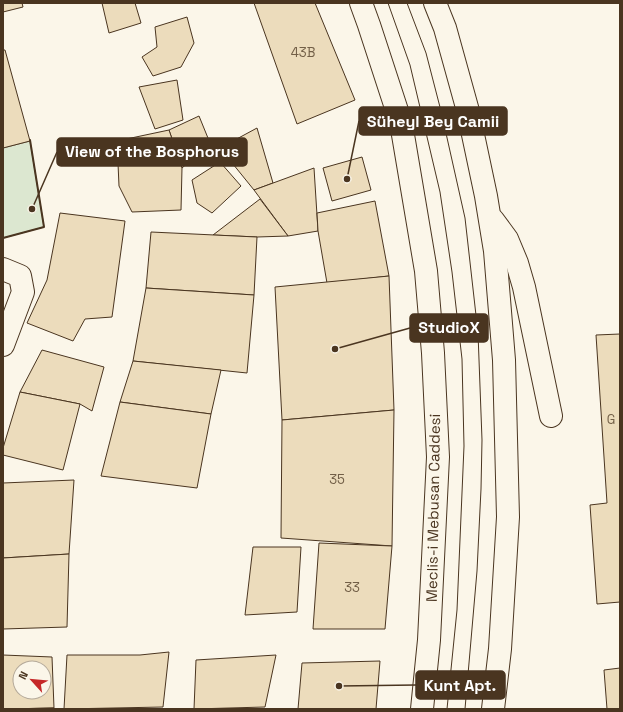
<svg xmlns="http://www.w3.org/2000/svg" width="623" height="712" viewBox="0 0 623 712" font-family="'Space Grotesk',sans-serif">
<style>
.green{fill:#dce7d0;stroke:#887966}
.building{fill:#ecdcbc;stroke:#4a3520;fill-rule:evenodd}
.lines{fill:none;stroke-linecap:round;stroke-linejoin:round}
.minor-casing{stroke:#4a3520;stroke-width:24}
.primary-casing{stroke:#4a3520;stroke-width:24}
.minor{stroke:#fbf6e9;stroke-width:22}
.primary{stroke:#fbf6e9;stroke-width:22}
.tram{stroke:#4a3520;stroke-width:1}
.wall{stroke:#4a3520;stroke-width:2}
.labels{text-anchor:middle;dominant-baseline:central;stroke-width:3;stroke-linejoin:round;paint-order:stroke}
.number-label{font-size:13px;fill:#725f47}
.street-label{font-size:15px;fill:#4a3520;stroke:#fbf6e9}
.leader{fill:none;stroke:#4a3520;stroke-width:1.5}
.callout-dot{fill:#4a3520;stroke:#fbf6e9;stroke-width:1.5}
.callout{fill:#4a3520;stroke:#4a3520;stroke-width:1.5}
.callout-label{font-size:16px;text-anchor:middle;font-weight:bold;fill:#fff}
</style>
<rect width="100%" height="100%" fill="#fbf6e9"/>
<path class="green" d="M30 141 44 227 3 238V148Z"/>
<g class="building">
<path d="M3 3H22L23 7 3 12Z"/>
<path d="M102 3H135L141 23 109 33Z"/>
<path d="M254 3H315L355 100 297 124Z"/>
<path d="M187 17 194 43 181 67 153 76 142 57 157 47 155 27Z"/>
<path d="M3 50H5L30 141 3 148Z"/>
<path d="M177 80 183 120 155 129 139 87Z"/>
<path d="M199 116 210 143 182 168 169 130Z"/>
<path d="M257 128 273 183 254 190 220 148Z"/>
<path d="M169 130 182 168 181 210 132 212 119 186 117 141Z"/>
<path d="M362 157 371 190 332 201 323 168Z"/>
<path d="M220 162 241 186 212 213 197 203 192 180Z"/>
<path d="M314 168 318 231 288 236 254 190Z"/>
<path d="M260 199 288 236 257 237 213 235Z"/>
<path d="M375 201 389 276 327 283 318 231 317 213Z"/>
<path d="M60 213 125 221 112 317 85 319 73 341 27 323 47 280Z"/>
<path d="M151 232 257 237 254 295 146 288Z"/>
<path d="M389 276 394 410 282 420 275 287Z"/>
<path d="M146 288 254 295 247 373 133 361Z"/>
<path d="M620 334V602L597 604 590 505 607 503 596 335Z"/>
<path d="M42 350 104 367 92 411 80 404 20 392Z"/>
<path d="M133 361 221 370 211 414 120 402Z"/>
<path d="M20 392 80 404 63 470 3 455V448Z"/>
<path d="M120 402 211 414 197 488 101 476Z"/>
<path d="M394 410 392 546 281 538 282 420Z"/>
<path d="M74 480 69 554 3 558V483Z"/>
<path d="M319 543 392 546 385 629H313Z"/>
<path d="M253 547H301L297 612 245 615Z"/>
<path d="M69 554 67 627 3 629V558Z"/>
<path d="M169 652 163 707 64 709 67 655H140Z"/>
<path d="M3 655 52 657 54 708 3 709ZM20 668H44V692H20Z"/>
<path d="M276 655 265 707 194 709 196 660Z"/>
<path d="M380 661 376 709H298L302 663Z"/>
<path d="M620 668V709H607L604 670Z"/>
<path d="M54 708 53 709H6Z"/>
</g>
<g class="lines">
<defs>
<path id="minor" d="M3 269 20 276 23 292 3 345"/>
<g id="primary">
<path d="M361 3 369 25 401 123 426 271 433 353 438 457 429 640 422 709"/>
<path d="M435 3 445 28 468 111 486 196 495 251 504 360 508 517 500 649 493 709"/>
<path d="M493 220 507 239 517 263 524 287 551 416"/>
</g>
</defs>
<use href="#minor" class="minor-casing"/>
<use href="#primary" class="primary-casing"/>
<use href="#minor" class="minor"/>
<use href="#primary" class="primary"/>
<g class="tram">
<path d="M388 3 410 65 440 192 452 272 462 359 464 446 457 610 447 709"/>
<path d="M407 3 426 53 441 111 465 218 478 333 482 440 481 489 477 571 465 709"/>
</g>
<path class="wall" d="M3 238 44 227 30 140"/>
</g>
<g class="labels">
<g class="number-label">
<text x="303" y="52">43B</text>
<text x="611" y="419">G</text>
<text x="337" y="479">35</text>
<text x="352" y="587">33</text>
</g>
<g class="street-label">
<text transform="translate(433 508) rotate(-89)">Meclis-i Mebusan Caddesi</text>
</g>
</g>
<path class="leader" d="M347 179L359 121M32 209L57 152M335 349L410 328M339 686L416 685"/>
<g class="callout-dot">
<circle cx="347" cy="179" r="4"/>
<circle cx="32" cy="209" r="4"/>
<circle cx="335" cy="349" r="4"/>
<circle cx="339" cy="686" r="4"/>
</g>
<g class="callout">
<rect x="359" y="107" width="148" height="28" rx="4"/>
<rect x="57" y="138" width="190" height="28" rx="4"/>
<rect x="410" y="314" width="78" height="28" rx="4"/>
<rect x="416" y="671" width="89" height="28" rx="4"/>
</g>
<g class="callout-label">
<text x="433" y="127">Süheyl Bey Camii</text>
<text x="152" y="157">View of the Bosphorus</text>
<text x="449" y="333">StudioX</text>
<text x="460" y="691">Kunt Apt.</text>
</g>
<rect width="623" height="712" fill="none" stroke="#4a3520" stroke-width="8"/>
<g transform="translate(32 680) rotate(297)"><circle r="19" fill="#fbf6e9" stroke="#b4a999"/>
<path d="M0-3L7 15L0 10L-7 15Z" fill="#c62828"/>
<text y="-6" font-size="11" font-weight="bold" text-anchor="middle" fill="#4a3520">N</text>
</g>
</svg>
